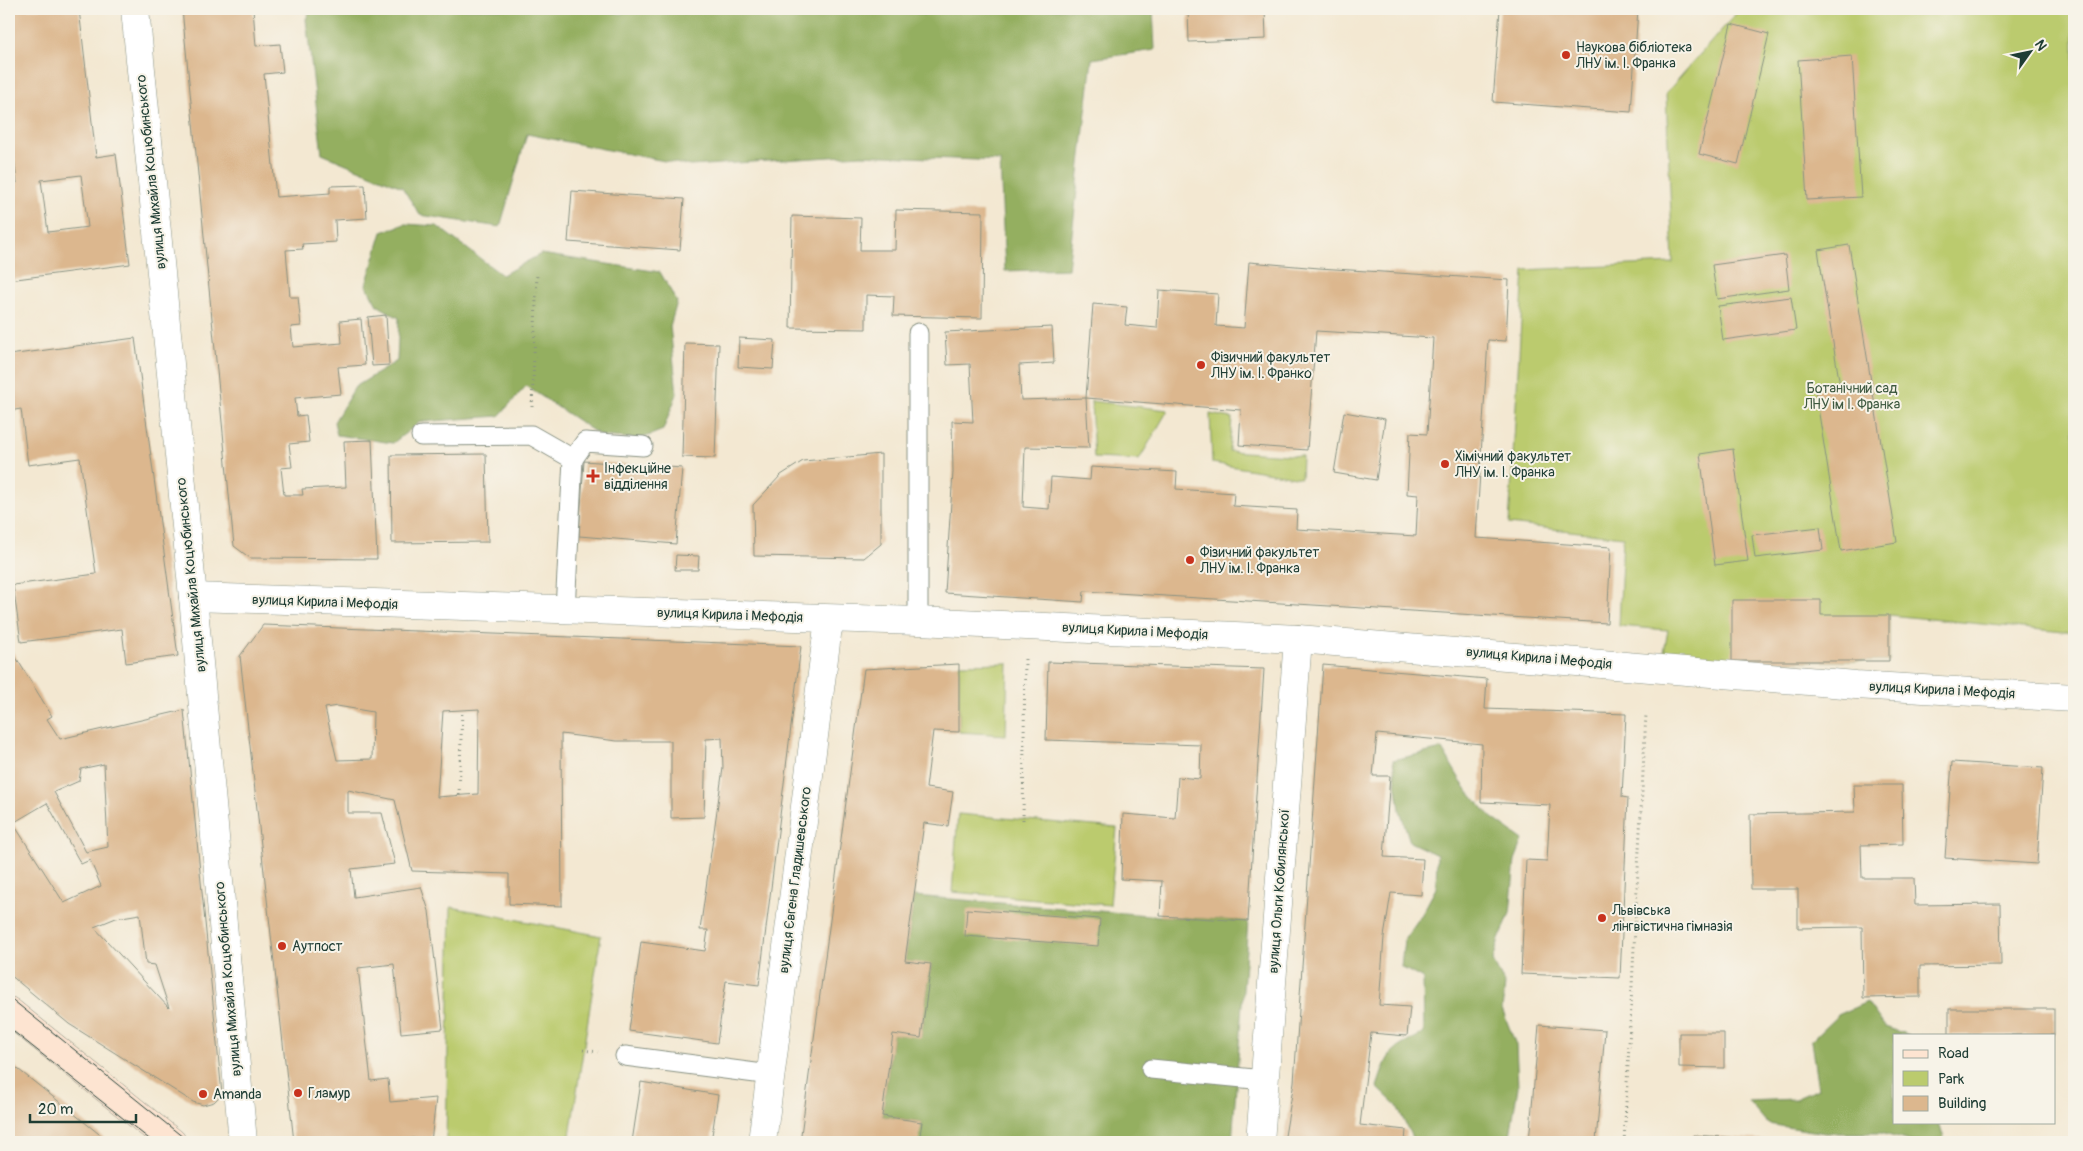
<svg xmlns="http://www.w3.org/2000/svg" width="2083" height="1151" viewBox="0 0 2083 1151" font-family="Pangolin,sans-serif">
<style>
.green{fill:#bbcb6e;stroke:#6d8451}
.forest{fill:#94af61;stroke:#5a764a}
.building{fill:#dcb78e;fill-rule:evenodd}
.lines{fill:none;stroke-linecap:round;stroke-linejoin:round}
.lane-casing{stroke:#899283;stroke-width:21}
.street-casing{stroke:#899283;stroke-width:29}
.secondary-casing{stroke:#899283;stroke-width:29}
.path{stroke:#899283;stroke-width:3;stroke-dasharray:1 4;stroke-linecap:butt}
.lane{stroke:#fff;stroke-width:19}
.street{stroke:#fff;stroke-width:28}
.secondary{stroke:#fde4d1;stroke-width:28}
.tram{stroke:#1f3d34;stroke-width:1}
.poi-dot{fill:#c8321e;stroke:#f7f3e8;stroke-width:2}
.labels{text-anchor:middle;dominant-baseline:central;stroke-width:4;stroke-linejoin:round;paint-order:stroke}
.poi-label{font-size:14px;fill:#1f3d34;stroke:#f7f3e8;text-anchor:start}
.street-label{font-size:14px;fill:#1f3d34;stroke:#f7f3e8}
.park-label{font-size:14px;fill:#3e5940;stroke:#f7f3e8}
</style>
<rect width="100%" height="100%" fill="#f7f3e8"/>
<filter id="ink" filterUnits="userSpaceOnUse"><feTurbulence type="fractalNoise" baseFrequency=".02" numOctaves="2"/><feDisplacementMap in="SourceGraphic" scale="10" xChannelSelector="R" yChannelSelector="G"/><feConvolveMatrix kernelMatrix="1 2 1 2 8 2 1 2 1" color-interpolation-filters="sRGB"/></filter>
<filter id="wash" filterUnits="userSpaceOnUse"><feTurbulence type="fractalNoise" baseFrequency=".0096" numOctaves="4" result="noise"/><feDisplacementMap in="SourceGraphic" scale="20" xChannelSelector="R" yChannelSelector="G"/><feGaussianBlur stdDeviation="1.12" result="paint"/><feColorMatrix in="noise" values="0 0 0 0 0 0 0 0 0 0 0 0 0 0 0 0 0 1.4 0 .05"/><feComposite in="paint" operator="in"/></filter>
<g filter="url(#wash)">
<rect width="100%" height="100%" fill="#f3e8d2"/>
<g class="green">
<path d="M1740 9H2074V633L1889 615V661H1732L1663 658 1668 630 1619 626 1623 537 1509 524 1524 270 1673 263 1666 93Z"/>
<path d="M1091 401 1168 410 1139 460 1094 458Z"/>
<path d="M1210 414 1232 418 1229 451 1302 456 1301 478 1212 463Z"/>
<path d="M1008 663 1006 735 959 732V664Z"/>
<path d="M958 814 1117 828 1110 905 952 892Z"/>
<path d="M451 907 601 936 569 1142H446Z"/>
</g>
<g class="forest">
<path d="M311 9H595L621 14 630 9H903L923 15 933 9H1153L1155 50 1092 59 1068 269 1005 271 1000 161 861 155 690 166 527 134 500 227 420 215 402 187 322 154 306 19Z"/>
<path d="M405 224 437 226 502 275 541 254 660 272 677 302 670 326 677 394 663 430 640 439 601 436 526 386 499 416 420 422 393 443 337 435 334 422 355 387 397 361 399 318 377 305 366 285 382 232Z"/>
<path d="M1442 749 1465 788 1491 817 1523 840 1515 860 1510 913 1498 942 1493 961 1505 985 1502 1009 1516 1045 1518 1087 1509 1142H1414L1397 1106 1377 1087C1390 1048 1389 1052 1424 1033L1423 979 1401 967 1404 940 1422 914 1436 888 1437 855 1410 842 1400 810 1393 760Z"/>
<path d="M914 896 1160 916 1248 921 1232 1142H919L922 1122 882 1116 893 1034 921 1037 931 965 905 961Z"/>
<path d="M1867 1002 1885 1027 1909 1035H1894V1122H1939L1945 1142H1912L1881 1133H1825L1768 1124 1748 1101 1795 1099 1818 1089 1811 1041 1838 1015Z"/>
</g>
<g id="blocks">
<g class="building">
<path d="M9 9H79L96 157 116 154 130 264 9 280V184L17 183 9 114ZM81 175 88 227 48 232 41 180Z"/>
<path d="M182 9H253L256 46 280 44 283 72 264 74 276 197 330 193V186L365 185 367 218 335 220 336 242 302 244 303 249 286 250 290 297H298L301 326 291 327 293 347 342 343 340 321 361 319 365 365 338 367 341 394 295 398 297 416 306 415 309 442 289 444 292 467 281 468 284 495H303L302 489 346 487 344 441 372 440 377 559 250 558 234 546Z"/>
<path d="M1188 9H1265L1266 39 1189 42Z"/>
<path d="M1500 9H1638L1631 112 1493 102Z"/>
<path d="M1731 24 1769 34 1738 164 1699 154Z"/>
<path d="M1852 56 1861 197 1807 200 1798 60Z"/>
<path d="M572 191 684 199 680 250 568 242Z"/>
<path d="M896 210 983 212 982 318 893 316 894 296 866 295V329L790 328 792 216 861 218 860 250H895Z"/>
<path d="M1849 245 1897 542 1841 551 1815 389 1840 386 1818 250Z"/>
<path d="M1785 255 1789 289 1717 299 1712 265Z"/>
<path d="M1249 262 1319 268 1509 280 1506 341 1488 340 1476 538 1611 547 1607 623 1084 591 1083 602 945 593 953 472 952 421 973 422 970 364 947 365 945 332 1052 327 1054 363 1019 365 1021 400 1086 398 1089 448 1025 447 1023 507 1049 509 1051 477 1090 480 1091 467 1177 472 1176 489 1234 493 1233 506 1297 510 1296 529 1416 536 1418 495 1407 494 1410 433 1427 434 1433 338 1316 331 1307 450 1239 445 1241 410 1086 398 1093 304 1127 307 1125 325 1157 328 1159 290 1218 294 1216 326 1244 328Z"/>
<path d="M1791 297 1796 330 1723 340 1718 306Z"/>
<path d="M386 315 389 365 372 366 368 317Z"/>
<path d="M135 338 178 656 126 663 122 629 21 642 13 585 96 574 80 458 28 465 21 409 9 411V355Z"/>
<path d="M739 338 775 340 773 369 738 367Z"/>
<path d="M685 343 719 344 715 458 682 457Z"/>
<path d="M1344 412 1385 419 1376 480 1334 473Z"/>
<path d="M1733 449 1748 561 1715 565 1700 454Z"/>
<path d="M486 454 488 542 392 543 391 455Z"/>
<path d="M881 454V544L864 558 754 556 753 505 781 475 803 461Z"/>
<path d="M584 461 682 468 676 544 579 536Z"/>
<path d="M1820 527 1823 550 1755 558 1752 535Z"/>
<path d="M676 555 699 556 698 570H675Z"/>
<path d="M1732 600H1821V615H1889V661H1732Z"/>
<path d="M263 625 801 646 759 985 726 981 717 1043 629 1031 641 942 705 951 708 930H700L723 768 722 738 706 739 704 817 671 818V741H617L561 734 562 906 509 904V874L412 871 395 800 348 790V813H382L395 864 351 869 354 897 421 887 429 911 443 1029 401 1033 394 964 358 968 371 1081 388 1079 390 1102 436 1098 431 1142H414V1138L382 1142H294L240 656ZM337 706 373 712 372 759 337 760 325 708ZM479 709 478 794 437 797 443 711Z"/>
<path d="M9 646 52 716 47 719 60 739 184 710 222 1094 214 1102 203 1105 193 1102 69 1024 9 974ZM104 764 108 847 86 852 54 792 79 781 81 769ZM47 803 81 864 90 860 101 886 64 903 13 823ZM140 914 146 964 155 965 169 1008 94 927 116 918Z"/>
<path d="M1048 662 1264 669 1248 921 1160 916 1162 881 1121 879 1123 814 1175 818 1178 777 1200 779 1201 745 1046 740Z"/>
<path d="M959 664V732L933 731 926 788 953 792 948 826 924 823 905 961 931 964 921 1038 893 1034 882 1116 922 1122 919 1142H800L864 669Z"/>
<path d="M1323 665 1487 679 1485 709 1626 714 1622 797 1628 798 1620 978 1521 974 1526 860 1547 861 1550 805 1481 802 1482 744 1377 734 1373 776H1390L1384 857 1423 859 1421 895 1391 893 1384 937 1379 1005 1410 1007 1407 1036 1371 1033 1360 1125 1406 1130 1405 1142H1284L1294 1082Z"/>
<path d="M1952 762 2043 768 2037 864 1945 858Z"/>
<path d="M1854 785H1902L1903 844 1861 845 1862 878H1914L1915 905 2000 904 2001 965 1920 966V997L1863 998 1862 927 1798 928V889H1751L1750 814 1855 812Z"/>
<path d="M967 909 1100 919 1098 946 965 936Z"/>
<rect x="1949" y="1009" width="105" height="26"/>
<path d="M1539 1025 1605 1030 1596 1142H1529Z"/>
<path d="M1679 1033H1724V1068L1679 1067Z"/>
<path d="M9 1062 62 1104 109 1142H9Z"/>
<path d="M641 1082 718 1095 711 1142H632Z"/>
<path d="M1693 1135 1787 1141V1142H1692Z"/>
</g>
</g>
</g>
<g filter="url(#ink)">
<use href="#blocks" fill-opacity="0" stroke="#899283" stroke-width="1"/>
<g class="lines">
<defs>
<g id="lane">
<path d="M918 333V621"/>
<path d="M421 436 531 435 573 459 565 610"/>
<path d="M573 459 585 442 643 446"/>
<path d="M625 1056 771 1075"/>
<path d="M1151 1069 1264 1080"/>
</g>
<g id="street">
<path d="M135 9 193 597 243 1142"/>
<path d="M193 597 918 621 1298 639 1856 685 2074 698"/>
<path d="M762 1142 829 619"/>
<path d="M1260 1142 1298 639"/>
</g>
<path id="secondary" d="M9 1011 172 1142"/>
</defs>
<use href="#lane" class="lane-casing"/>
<use href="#street" class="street-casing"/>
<use href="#secondary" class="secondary-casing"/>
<g class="path">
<path d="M532 407 537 274"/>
<path d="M2071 648H2074"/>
<path d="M459 795 462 710"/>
<path d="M1023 820 1025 659"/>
<path d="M583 1050 598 1052"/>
<path d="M1624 1142 1646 714"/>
</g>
<use href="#lane" class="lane"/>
<use href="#street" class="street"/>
<use href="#secondary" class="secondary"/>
<g class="tram">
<path d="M9 997 189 1142"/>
<path d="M9 1028 153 1142"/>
</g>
</g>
</g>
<g class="poi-dot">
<circle cx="1566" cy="55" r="5"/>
<circle cx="1201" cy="365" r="5"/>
<circle cx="1445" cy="464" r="5"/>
<path d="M590.5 468.5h5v5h5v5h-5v5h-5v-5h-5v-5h5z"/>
<circle cx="1190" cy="560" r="5"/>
<circle cx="1602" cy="918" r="5"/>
<circle cx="282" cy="946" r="5"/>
<circle cx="298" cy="1093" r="5"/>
<circle cx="203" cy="1094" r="5"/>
</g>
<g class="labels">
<g class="poi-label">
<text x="1576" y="47">Наукова бібліотека<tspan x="1576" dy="16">ЛНУ ім. І. Франка</tspan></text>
<text x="1211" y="357">Фізичний факультет<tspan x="1211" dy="16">ЛНУ ім. І. Франко</tspan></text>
<text x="1455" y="456">Хімічний факультет<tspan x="1455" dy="16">ЛНУ ім. І. Франка</tspan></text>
<text x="604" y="468">Інфекційне<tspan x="604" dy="16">відділення</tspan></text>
<text x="1200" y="552">Фізичний факультет<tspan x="1200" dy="16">ЛНУ ім. І. Франка</tspan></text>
<text x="1612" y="910">Львівська<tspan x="1612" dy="16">лінгвістична гімназія</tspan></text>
<text x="292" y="946">Аутпост</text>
<text x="308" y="1093">Гламур</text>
<text x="213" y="1094">Amanda</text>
</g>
<g class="street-label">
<text transform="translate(151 172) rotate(-96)">вулиця Михайла Коцюбинського</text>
<text transform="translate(191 575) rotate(-96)">вулиця Михайла Коцюбинського</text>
<text transform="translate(325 602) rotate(2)">вулиця Кирила і Мефодія</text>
<text transform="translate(730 615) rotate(2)">вулиця Кирила і Мефодія</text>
<text transform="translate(1135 631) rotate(3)">вулиця Кирила і Мефодія</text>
<text transform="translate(1539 658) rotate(5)">вулиця Кирила і Мефодія</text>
<text transform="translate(1942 690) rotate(3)">вулиця Кирила і Мефодія</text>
<text transform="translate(795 880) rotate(-83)">вулиця Євгена Гладишевського</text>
<text transform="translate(1279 891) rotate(-86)">вулиця Ольги Кобилянської</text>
<text transform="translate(228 979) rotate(-95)">вулиця Михайла Коцюбинського</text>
</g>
<g class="park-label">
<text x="1852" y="388">Ботанічний сад<tspan x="1852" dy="16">ЛНУ ім І. Франка</tspan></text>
</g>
</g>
<rect width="2083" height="1151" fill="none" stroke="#f7f3e8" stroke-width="30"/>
<rect x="1893" y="1034" width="162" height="90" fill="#f7f3e8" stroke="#a1aaa0"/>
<rect x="1903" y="1050" width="25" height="8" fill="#fde4d1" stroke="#a1aaa0"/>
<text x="1938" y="1058" font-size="15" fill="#1f3d34">Road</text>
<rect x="1903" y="1071" width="25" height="15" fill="#bbcb6e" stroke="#a1aaa0"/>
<text x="1938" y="1084" font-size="15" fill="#1f3d34">Park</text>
<rect x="1903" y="1096" width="25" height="15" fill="#dcb78e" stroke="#a1aaa0"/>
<text x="1938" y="1108" font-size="15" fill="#1f3d34">Building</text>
<g transform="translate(2030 52) rotate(57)" stroke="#f7f3e8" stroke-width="4" paint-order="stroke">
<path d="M0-4L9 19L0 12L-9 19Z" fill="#1f3d34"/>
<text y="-8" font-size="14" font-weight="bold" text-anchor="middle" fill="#1f3d34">N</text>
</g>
<path d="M30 1114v8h106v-8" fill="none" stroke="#1f3d34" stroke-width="2.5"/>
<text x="38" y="1114" font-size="15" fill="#1f3d34" stroke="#f7f3e8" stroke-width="4" paint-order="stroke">20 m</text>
</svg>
